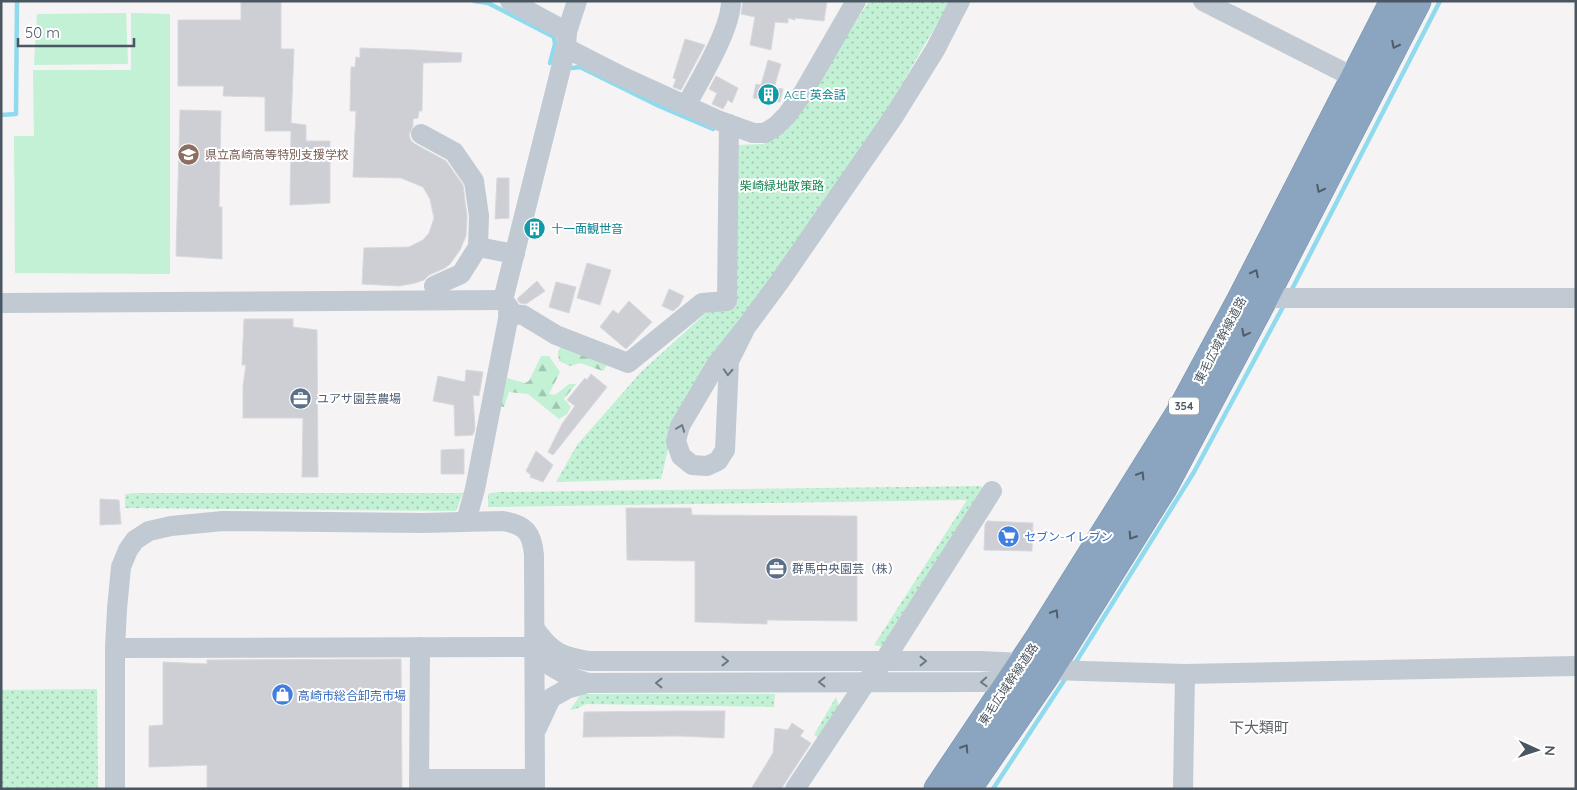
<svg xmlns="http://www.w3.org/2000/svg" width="1577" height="790" viewBox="0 0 1577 790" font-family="Quicksand,'Noto Sans JP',sans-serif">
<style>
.grass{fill:url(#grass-dots)}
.forest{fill:url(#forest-firs)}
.garden{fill:#c3f1d5}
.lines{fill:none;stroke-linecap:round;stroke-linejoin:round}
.stream{stroke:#90daee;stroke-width:4.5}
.building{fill:#cdcfd5;stroke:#d7d9de}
.highway-casing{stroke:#7690ad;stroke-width:29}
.minor{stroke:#c1cad2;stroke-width:20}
.highway{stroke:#8ba5c1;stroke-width:28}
.oneway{stroke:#505e6b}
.oneway2{stroke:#6e7983}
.labels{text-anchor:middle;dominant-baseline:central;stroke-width:4;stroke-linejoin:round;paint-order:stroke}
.shield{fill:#fff;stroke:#808990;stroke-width:1}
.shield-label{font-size:11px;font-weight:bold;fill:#4a5661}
.culture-label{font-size:12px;fill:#0d838f;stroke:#fff;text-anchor:start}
.education-label{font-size:12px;fill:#785e54;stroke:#fff;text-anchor:start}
.park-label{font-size:12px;fill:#17864f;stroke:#fff}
.street-label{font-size:12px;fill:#4a5661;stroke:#fff}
.service-label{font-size:12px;fill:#4e5e75;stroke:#fff;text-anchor:start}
.shop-label{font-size:12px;fill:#366cbe;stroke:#fff;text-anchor:start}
.quarter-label{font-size:15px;fill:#5f6368;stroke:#fff}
</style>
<defs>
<pattern id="grass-dots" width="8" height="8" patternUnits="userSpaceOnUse" patternTransform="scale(1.25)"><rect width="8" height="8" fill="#c3f1d5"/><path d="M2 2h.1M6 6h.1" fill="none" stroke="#a0c6b0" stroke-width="1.8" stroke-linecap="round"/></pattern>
<pattern id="forest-firs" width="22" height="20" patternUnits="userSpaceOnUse" patternTransform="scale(1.25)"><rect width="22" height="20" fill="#c3f1d5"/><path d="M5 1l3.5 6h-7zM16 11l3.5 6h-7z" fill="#a0c6b0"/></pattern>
</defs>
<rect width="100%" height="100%" fill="#f5f3f3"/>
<g class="grass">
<path d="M869 1H950L881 120 674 425 661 479 556 482 577 445 641 372 706 313 716 309 736 307 738 145 763 144 791 124Z"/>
<path d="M981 486 983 490 883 647 874 645 967 500 488 507V494L498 492Z"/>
<path d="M138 493H463L456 511 125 508V494Z"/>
<path d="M97 689 98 789H1V690Z"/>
<path d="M581 694H775L774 707 586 704 576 709 570 710Z"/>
<path d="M836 697 840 709 822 739 814 735Z"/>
</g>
<g class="forest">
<path d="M563 341 609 362 603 371 580 363 570 366 559 361 558 352Z"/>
<path d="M541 356H549L560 372 549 394 555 395 569 384H576L564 399 571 407 567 414 559 419 528 394 509 392 504 407 500 406 507 378 525 383 529 381Z"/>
</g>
<g class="garden">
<path d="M126 13 128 64 34 65 37 14Z"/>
<path d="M131 13 170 14V274L15 273 14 136H34L33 70H131Z"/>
</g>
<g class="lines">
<g class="stream">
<path d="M474 1 488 3 554 37 555 44 550 63"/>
<path d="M572 68 580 67 659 106 713 129"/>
<path d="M1 115 16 114 17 1"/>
<path d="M1290 293 1440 1"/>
<path d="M1074 665 1194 472 1284 305"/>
<path d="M993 789 1067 676"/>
</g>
</g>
<g class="building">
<path d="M241 1H281V49H294L291 123 306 125V141H330V203L290 205 291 131H265V97L223 96 224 86H178V20H241Z"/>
<path d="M743 1H827L824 21 795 18V20L788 18V23L775 22 771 50 750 45 755 17 741 14Z"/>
<path d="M685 39 705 45 681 90 673 87 676 79 673 78Z"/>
<path d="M360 48 415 50 462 53 461 62 423 63 422 111H419L418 118 413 119V126L409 135 411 141 415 144 446 161 463 185 467 217 466 236 460 250 450 264 445 268 429 275 424 280 415 283 399 286 362 284 364 248 409 247 423 240 429 233 434 218 430 199 423 187 401 178 353 177 356 111H350L351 67H355L356 57 360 58Z"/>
<path d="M768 60 781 64 774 88 783 89 780 102 753 98 756 84 761 85Z"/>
<path d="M716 76 738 88 732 103 728 100 723 109 712 104 717 93 709 89Z"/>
<path d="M180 110 221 111 219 207H222V259L176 256Z"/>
<path d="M497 178H509V218L495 219Z"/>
<path d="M587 263 611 270 600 305 577 298Z"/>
<path d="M537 281 545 291 526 304 520 303 517 299Z"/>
<path d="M556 282 576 287 569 313 549 307Z"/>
<path d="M669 289 684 296 679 306 673 311 662 306Z"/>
<path d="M629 301 652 322 626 349 600 327 613 310 618 314Z"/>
<path d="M244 319H293V327L317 330 318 477H302L303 418H243V386L246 365H242Z"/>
<path d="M466 370 483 372 479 396 473 395 475 429 473 435 455 436 454 405 433 401 438 376 465 382Z"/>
<path d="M591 374 607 387 553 455 548 452 562 424 575 406 567 400 585 378 587 380Z"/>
<path d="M464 449V474H441V450Z"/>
<path d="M536 451 553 465 543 482 530 477 531 475 526 471Z"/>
<path d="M100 499 119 500 121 524 100 525Z"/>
<path d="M626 508H691L692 515 857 516V621L767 620V624L695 622V561L627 560Z"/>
<path d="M987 521 1033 523 1032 551 984 550 985 525Z"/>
<path d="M401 659 402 789H207V765L149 767V726L163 725V662L207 664V660Z"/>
<path d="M680 711H725L724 738 679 736 583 737 584 712Z"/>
<path d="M792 723 804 731 800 736 811 743 781 789H751L773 753 775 728 788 730Z"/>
</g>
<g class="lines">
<defs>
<g id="highway">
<path d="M938 789 1040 637 1180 413 1241 300 1394 1"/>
<path d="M967 789 1049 670 1164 486 1264 298 1417 1"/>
</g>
</defs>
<use href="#highway" class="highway-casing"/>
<g class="minor">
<path d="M510 1 567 32"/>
<path d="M1203 1 1355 78"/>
<path d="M566 48 619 75 720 121 753 133H765L776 126 787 115 803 93 856 1"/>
<path d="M686 106C700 79 731 30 731 1"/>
<path d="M421 134 454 152 474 181 479 216 478 247"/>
<path d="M434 286 461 274 478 247 515 254"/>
<path d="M1264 298H1576"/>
<path d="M1 303 503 300"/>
<path d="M508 314 523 315 556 335 628 363 702 303 727 301 729 124"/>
<path d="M746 327 729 361 725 450 718 461 707 466 692 465 681 456 676 441 680 426 716 365 746 327 780 281 894 116 935 50 960 1"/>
<path d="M466 521 475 489 510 309 503 300 566 48 567 32 577 1"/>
<path d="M535 629C552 653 561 656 589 661H980L1023 663 1049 670 1185 674 1576 666"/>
<path d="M115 648 535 647 551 666 570 677 588 683"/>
<path d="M537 728 551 698 567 689 588 683 982 682 1011 680 1020 677"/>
<path d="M419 779H535"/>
<path d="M115 789V648L117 609 121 567 128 550 135 540 149 531 171 526 223 521 423 523 503 521C526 525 532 533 534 555L535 789"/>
<path d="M419 789 420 647"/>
<path d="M795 789 866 682 884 661 992 491"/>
<path d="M1183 789 1185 674"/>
</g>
<use href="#highway" class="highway"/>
</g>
<defs><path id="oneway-chevron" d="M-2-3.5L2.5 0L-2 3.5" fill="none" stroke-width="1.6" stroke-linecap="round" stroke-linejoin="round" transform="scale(1.25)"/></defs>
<g class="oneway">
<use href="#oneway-chevron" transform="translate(1395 45) rotate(117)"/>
<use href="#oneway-chevron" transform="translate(1320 189) rotate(117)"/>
<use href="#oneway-chevron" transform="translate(1255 273) rotate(-63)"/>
<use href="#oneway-chevron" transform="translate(1245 333) rotate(118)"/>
<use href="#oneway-chevron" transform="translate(1141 475) rotate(-58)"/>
<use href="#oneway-chevron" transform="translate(1132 536) rotate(122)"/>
<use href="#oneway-chevron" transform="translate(1055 613) rotate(-58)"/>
<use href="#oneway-chevron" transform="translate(965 748) rotate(-57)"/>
</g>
<g class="oneway2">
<use href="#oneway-chevron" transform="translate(728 372) rotate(93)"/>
<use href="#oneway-chevron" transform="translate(681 428) rotate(-69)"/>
<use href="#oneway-chevron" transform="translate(725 661)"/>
<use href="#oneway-chevron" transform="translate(923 661)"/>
<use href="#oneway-chevron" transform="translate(822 682) rotate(180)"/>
<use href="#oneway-chevron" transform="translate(984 682) rotate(177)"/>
<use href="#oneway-chevron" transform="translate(659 683) rotate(180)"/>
</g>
<defs>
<symbol id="building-disc" viewBox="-11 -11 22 22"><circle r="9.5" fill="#0f9aa8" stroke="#fff"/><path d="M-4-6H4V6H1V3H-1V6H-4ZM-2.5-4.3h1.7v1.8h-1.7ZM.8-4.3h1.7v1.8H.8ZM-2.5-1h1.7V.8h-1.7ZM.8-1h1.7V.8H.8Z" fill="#fff"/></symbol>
<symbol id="school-disc" viewBox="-11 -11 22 22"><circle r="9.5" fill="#8d6e63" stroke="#fff"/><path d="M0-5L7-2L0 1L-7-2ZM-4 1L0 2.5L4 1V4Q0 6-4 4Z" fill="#fff"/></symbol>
<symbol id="office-disc" viewBox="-11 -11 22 22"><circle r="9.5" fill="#5c6f8a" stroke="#fff"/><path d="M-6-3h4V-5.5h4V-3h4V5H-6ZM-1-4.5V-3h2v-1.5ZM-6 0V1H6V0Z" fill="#fff"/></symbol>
<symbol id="supermarket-disc" viewBox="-11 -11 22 22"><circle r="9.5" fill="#3f7fe0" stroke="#fff"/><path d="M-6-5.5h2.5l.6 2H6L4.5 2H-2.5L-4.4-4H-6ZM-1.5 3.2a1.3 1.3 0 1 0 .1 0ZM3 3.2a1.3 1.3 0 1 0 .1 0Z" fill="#fff"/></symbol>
<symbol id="shop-disc" viewBox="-11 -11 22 22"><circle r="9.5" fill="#3f7fe0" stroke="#fff"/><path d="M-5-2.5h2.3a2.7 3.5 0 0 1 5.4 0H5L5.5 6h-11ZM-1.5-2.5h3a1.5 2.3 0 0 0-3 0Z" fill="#fff"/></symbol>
</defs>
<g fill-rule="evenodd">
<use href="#building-disc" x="756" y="82" width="25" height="25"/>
<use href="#school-disc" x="176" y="142" width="25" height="25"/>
<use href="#building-disc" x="522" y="216" width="25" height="25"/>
<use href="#office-disc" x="288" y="386" width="25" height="25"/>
<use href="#supermarket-disc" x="996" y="524" width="25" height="25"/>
<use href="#office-disc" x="764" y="556" width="25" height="25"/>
<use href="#shop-disc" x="270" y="682" width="25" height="25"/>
</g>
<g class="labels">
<rect class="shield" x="1169" y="397.5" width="30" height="17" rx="4"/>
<g class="shield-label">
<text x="1184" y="406">354</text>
</g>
<g class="culture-label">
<text x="784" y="94">ACE 英会話</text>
<text x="551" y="228">十一面観世音</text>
</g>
<g class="education-label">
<text x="205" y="154">県立高崎高等特別支援学校</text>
</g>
<g class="park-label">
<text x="782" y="185">柴崎緑地散策路</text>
</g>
<g class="street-label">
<text transform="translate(1220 340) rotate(-62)">東毛広域幹線道路</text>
<text transform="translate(1008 684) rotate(-56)">東毛広域幹線道路</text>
</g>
<g class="service-label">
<text x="317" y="398">ユアサ園芸農場</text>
<text x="792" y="568">群馬中央園芸（株）</text>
</g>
<g class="shop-label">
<text x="1024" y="536">セブン-イレブン</text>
<text x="298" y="695">高崎市総合卸売市場</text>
</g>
<g class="quarter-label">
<text x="1259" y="727">下大類町</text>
</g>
</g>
<rect width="1577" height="790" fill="none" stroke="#4a5661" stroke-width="5"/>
<g transform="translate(1537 750) rotate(93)" stroke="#ffffff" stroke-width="4" paint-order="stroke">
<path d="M0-4L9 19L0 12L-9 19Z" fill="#4a5661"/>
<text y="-8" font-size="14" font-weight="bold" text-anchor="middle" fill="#4a5661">N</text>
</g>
<path d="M18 38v8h116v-8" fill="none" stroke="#4a5661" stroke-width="2.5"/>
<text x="25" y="38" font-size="15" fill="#4a5661" stroke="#ffffff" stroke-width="4" paint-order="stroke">50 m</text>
</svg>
